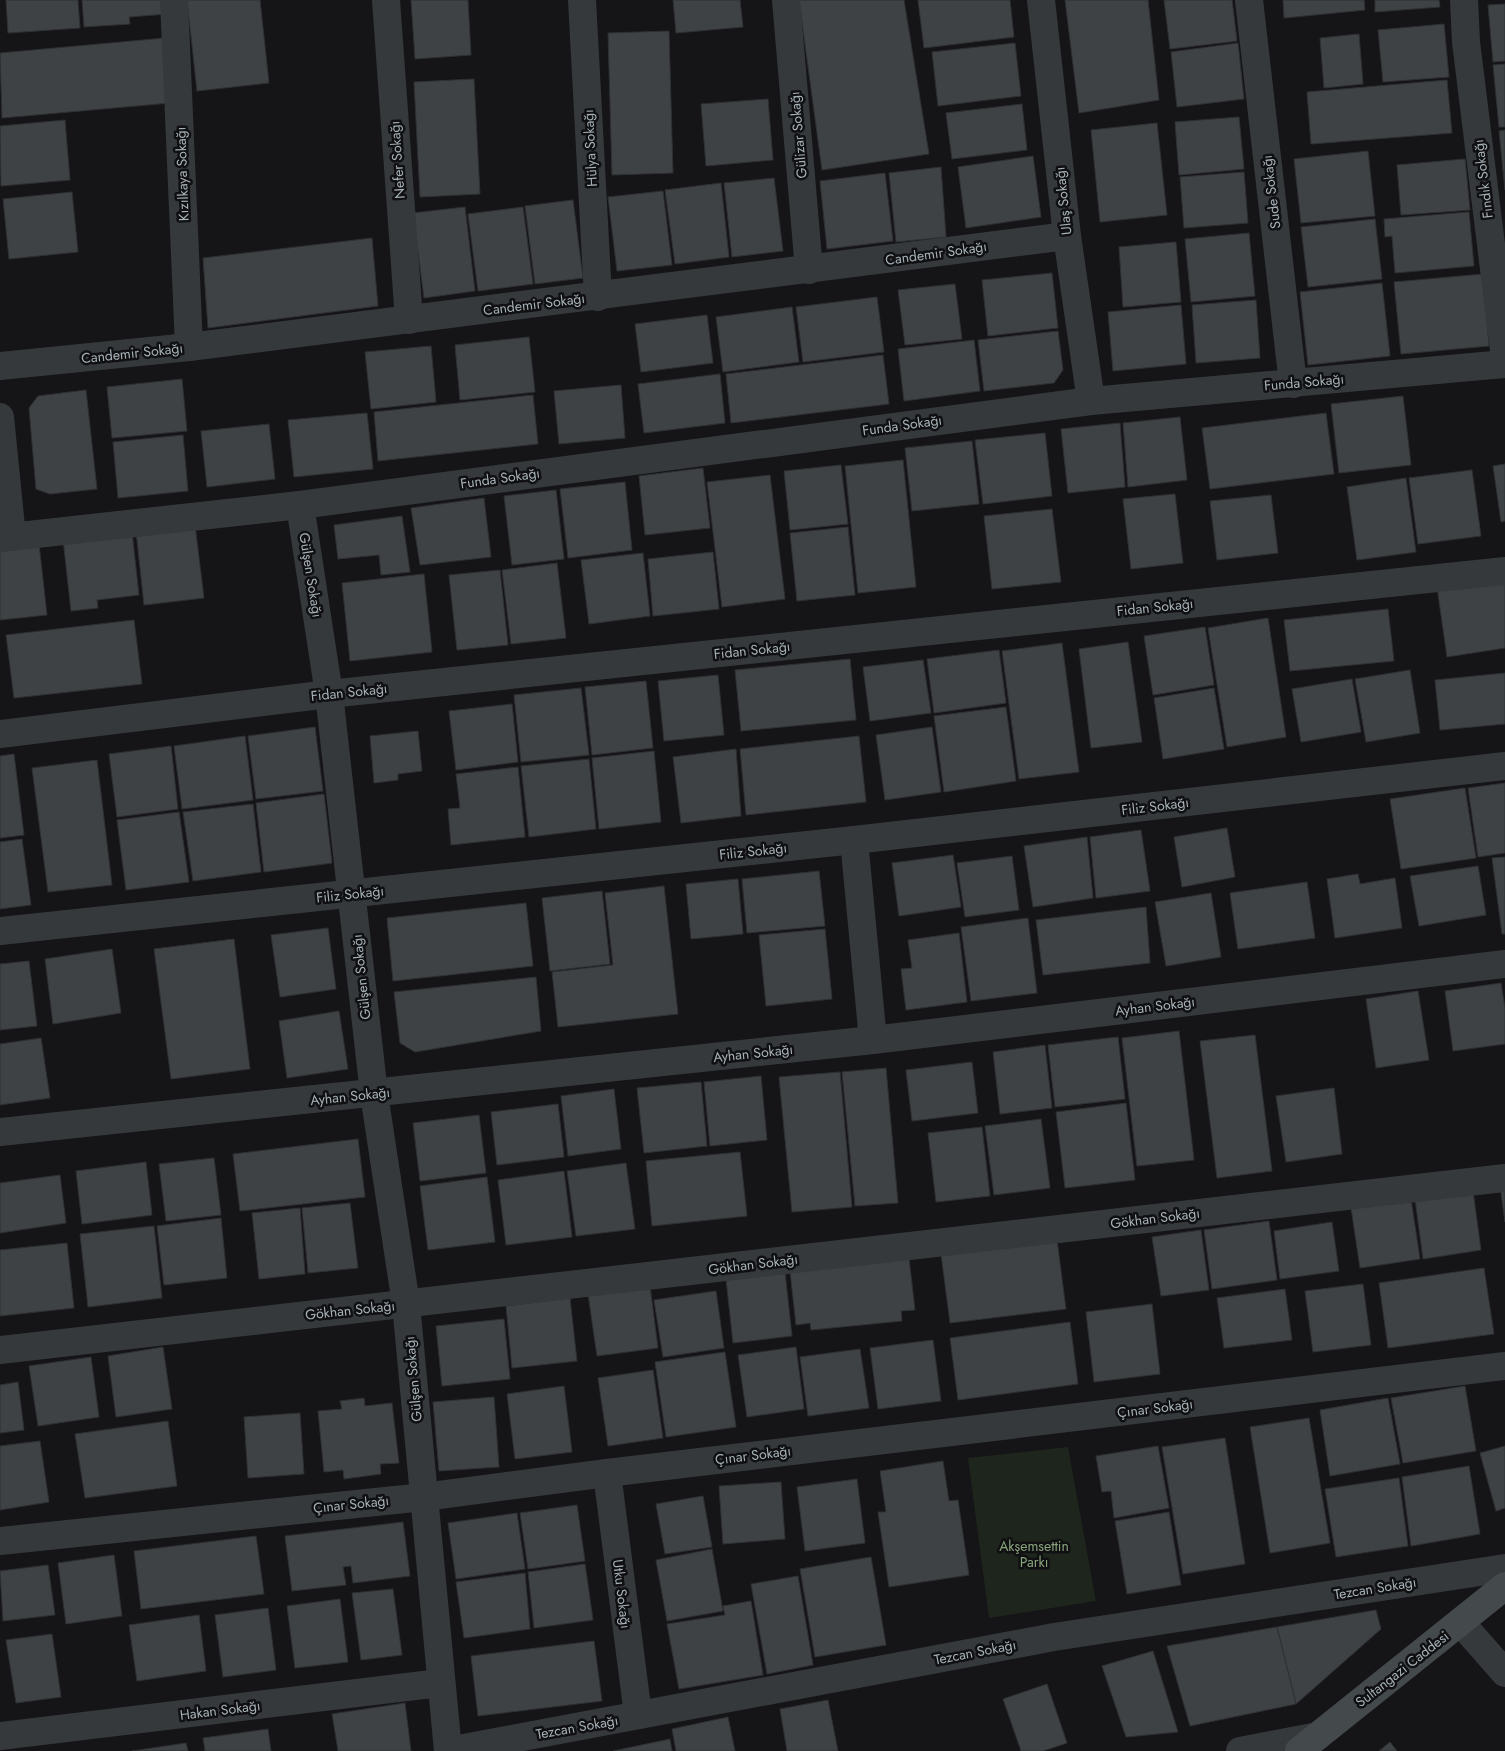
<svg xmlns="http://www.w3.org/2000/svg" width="1505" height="1751" viewBox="0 0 1505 1751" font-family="Jost,sans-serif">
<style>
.green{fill:#1e251d}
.building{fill:#3f4244;stroke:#2f3033}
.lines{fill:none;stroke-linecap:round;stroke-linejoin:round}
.minor{stroke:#36393c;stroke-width:28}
.secondary{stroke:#44494c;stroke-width:28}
.labels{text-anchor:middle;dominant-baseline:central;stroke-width:5;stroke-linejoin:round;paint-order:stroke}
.street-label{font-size:14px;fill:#a6b2b8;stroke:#101012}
.park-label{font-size:14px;fill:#88a47c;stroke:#101012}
</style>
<rect width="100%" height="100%" fill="#151517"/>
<path class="green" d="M1068 1447 1096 1601 989 1618 968 1458Z"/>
<g class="building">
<path d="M6 0H78L80 28 8 33Z"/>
<path d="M82 0H165L167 14 129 17 130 24 84 27Z"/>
<path d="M187 0H260L269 83 197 91Z"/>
<path d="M411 0H468L471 55 415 59Z"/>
<path d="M673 0H740L743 27 676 33Z"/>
<path d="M799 0H904L929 154 822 170Z"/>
<path d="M918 0H1010L1014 37 924 48Z"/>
<path d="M1065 0H1148L1159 100 1079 113Z"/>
<path d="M1164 0H1232L1237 41 1170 49Z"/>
<path d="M1283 0H1364L1365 10 1284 18Z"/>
<path d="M1375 0H1439L1440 7 1375 12Z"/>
<path d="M1505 4V61L1493 62 1488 5Z"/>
<path d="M1444 24 1449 77 1383 82 1378 30Z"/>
<path d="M669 31 673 173 612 175 608 33Z"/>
<path d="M1359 34 1363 84 1324 88 1320 38Z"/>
<path d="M165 38 170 103 2 118 0 53Z"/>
<path d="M1015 43 1021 96 938 106 932 52Z"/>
<path d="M1238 43 1244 99 1177 107 1171 52Z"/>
<path d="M1505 64V127H1499L1493 65Z"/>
<path d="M474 79 480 194 420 197 414 82Z"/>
<path d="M1447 80 1452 133 1311 144 1307 92Z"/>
<path d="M768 99 773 160 706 166 701 104Z"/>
<path d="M1022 104 1027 150 952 159 946 113Z"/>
<path d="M1239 117 1244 169 1179 175 1175 122Z"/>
<path d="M65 120 70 180 1 186 0 126Z"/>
<path d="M1157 123 1167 215 1100 222 1091 130Z"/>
<path d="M1505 130V190L1499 131Z"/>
<path d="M1368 151 1375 216 1301 223 1294 159Z"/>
<path d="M1033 156 1041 217 966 228 958 167Z"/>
<path d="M1465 159 1470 210 1401 215 1397 165Z"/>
<path d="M941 167 946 237 896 242 889 173Z"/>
<path d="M1244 172 1248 223 1184 228 1180 177Z"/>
<path d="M885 173 893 241 827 249 820 181Z"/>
<path d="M774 178 783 251 732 257 724 183Z"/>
<path d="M721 183 729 257 675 264 665 190Z"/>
<path d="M663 191 672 265 617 271 608 197Z"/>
<path d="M72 192 78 252 9 259 3 199Z"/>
<path d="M573 200 583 278 535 284 525 206Z"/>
<path d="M465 207 475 291 424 298 413 213Z"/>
<path d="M523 207 533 284 478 291 468 214Z"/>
<path d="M1469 212 1474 266 1395 273 1392 236 1385 237 1384 219Z"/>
<path d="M1375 219 1382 279 1308 287 1301 227Z"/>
<path d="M1249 233 1255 296 1191 302 1185 239Z"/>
<path d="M372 238 378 306 208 328 203 258Z"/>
<path d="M1176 242 1181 302 1123 307 1119 247Z"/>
<path d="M1052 273 1058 328 988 336 982 280Z"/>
<path d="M1483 274 1489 346 1401 354 1394 282Z"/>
<path d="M1382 283 1390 356 1308 365 1300 292Z"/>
<path d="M955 284 962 339 905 345 898 290Z"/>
<path d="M877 297 884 352 803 362 796 307Z"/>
<path d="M1256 300 1260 358 1196 363 1192 305Z"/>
<path d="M1181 305 1186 364 1113 371 1108 312Z"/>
<path d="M792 307 799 362 723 372 716 317Z"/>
<path d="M707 315 713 363 641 372 635 324Z"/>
<path d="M1058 331 1063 370 1054 383 984 391 978 340Z"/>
<path d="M529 337 535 392 460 400 455 345Z"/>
<path d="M974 340 980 391 904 401 898 349Z"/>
<path d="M431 346 436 402 371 409 365 352Z"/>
<path d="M883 355 889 404 731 423 726 374Z"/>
<path d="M720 374 725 423 644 433 638 384Z"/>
<path d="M182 379 187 431 112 438 107 387Z"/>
<path d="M621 385 625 438 559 444 554 391Z"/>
<path d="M86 390 97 489 50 494 36 489 29 408 38 396Z"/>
<path d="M533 395 538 444 378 461 374 412Z"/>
<path d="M1403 396 1411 465 1339 473 1331 404Z"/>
<path d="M367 413 373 469 294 477 288 420Z"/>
<path d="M1326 413 1334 474 1210 489 1202 428Z"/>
<path d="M1180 417 1187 480 1128 487 1123 423Z"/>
<path d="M1120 423 1125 487 1068 493 1061 429Z"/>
<path d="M269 424 275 479 207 487 201 431Z"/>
<path d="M1045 433 1052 496 983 504 975 440Z"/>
<path d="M183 435 188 491 118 498 113 442Z"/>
<path d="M972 441 979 504 912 511 905 448Z"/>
<path d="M903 460 916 587 858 593 845 466Z"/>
<path d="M1505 464V521L1501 522 1493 466Z"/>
<path d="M841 465 848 524 790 530 784 471Z"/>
<path d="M703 468 710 528 645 535 639 476Z"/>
<path d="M1472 470 1481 536 1418 544 1409 478Z"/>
<path d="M770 475 785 599 722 607 707 482Z"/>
<path d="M1406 478 1416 552 1357 560 1347 487Z"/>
<path d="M625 482 632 550 568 558 560 489Z"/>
<path d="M556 490 564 559 512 565 504 496Z"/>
<path d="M1175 494 1183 563 1131 569 1123 499Z"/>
<path d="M1271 495 1278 553 1217 560 1210 501Z"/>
<path d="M484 498 491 557 420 565 411 508Z"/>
<path d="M1052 509 1061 582 992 589 984 516Z"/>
<path d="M402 516 410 572 381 575 379 555 338 559 334 525Z"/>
<path d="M195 525 204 598 144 605 136 531Z"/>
<path d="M848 527 855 595 797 601 790 533Z"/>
<path d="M132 532 139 595 97 600 98 608 71 611 63 539Z"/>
<path d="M39 544 47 615 0 620V548Z"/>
<path d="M713 552 719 609 653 616 648 559Z"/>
<path d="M643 553 650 616 589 624 581 560Z"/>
<path d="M557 563 566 638 511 644 502 570Z"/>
<path d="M500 570 508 645 457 650 449 575Z"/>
<path d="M424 574 432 652 350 661 342 583Z"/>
<path d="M1505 578V648L1447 657 1437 587Z"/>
<path d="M1388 609 1394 661 1290 671 1284 620Z"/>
<path d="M1268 618 1286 737 1227 747 1208 628Z"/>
<path d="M134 620 142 684 14 698 6 635Z"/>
<path d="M1205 627 1214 685 1153 695 1144 636Z"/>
<path d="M1128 642 1142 742 1091 748 1079 649Z"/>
<path d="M1062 643 1079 772 1019 779 1002 651Z"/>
<path d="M999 650 1006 703 934 713 927 659Z"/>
<path d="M850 659 856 720 741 731 735 670Z"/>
<path d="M923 660 931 713 870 721 863 667Z"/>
<path d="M1410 670 1420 733 1366 742 1355 679Z"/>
<path d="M1505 673V724L1440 730 1435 680Z"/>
<path d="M718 675 724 735 664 741 658 681Z"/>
<path d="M1352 679 1361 732 1301 742 1292 689Z"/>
<path d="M646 681 653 748 592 755 585 687Z"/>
<path d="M581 688 589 755 521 762 514 695Z"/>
<path d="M1214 688 1224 749 1163 759 1154 698Z"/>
<path d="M512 704 518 762 456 770 449 711Z"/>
<path d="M1006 707 1016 781 944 792 934 716Z"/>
<path d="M315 727 323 791 256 799 248 736Z"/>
<path d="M932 727 941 792 885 800 876 735Z"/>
<path d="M418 731 422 771 398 774V780L374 783 370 736Z"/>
<path d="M245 736 253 800 182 809 174 746Z"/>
<path d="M859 736 866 802 746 815 740 749Z"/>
<path d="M171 746 178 809 117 817 109 754Z"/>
<path d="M736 749 741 816 681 823 673 757Z"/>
<path d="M654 751 661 822 599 829 592 758Z"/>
<path d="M14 754 24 835 0 838V756Z"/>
<path d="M589 759 596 829 529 837 521 766Z"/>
<path d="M97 760 112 885 48 892 32 768Z"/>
<path d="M518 767 525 837 451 845 448 809 460 808 456 774Z"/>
<path d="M1505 783V853L1478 857 1468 788Z"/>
<path d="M1465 788 1476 858 1401 869 1390 799Z"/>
<path d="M324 794 332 863 264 872 256 803Z"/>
<path d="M253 804 261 872 193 881 183 812Z"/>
<path d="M179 812 189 882 126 890 117 820Z"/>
<path d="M1227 828 1235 877 1182 887 1174 837Z"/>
<path d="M1141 830 1150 891 1096 898 1090 837Z"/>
<path d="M1087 837 1093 898 1033 907 1024 846Z"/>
<path d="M22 839 31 905 0 909V842Z"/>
<path d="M953 855 961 907 899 916 892 863Z"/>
<path d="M1012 856 1019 910 965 917 957 863Z"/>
<path d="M1505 857V934H1502L1492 858Z"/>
<path d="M1478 866 1486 915 1419 926 1410 876Z"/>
<path d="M819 871 825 926 747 933 742 879Z"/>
<path d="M1358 874 1360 884 1395 878 1402 928 1335 938 1327 879Z"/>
<path d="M738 879 743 934 691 939 686 884Z"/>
<path d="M1307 882 1315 938 1238 949 1230 893Z"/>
<path d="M664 886 678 1014 558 1027 552 972 613 965 605 893Z"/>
<path d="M602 891 610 964 550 971 542 898Z"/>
<path d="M1211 893 1221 957 1166 966 1155 902Z"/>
<path d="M526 903 533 966 393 981 387 918Z"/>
<path d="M1146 907 1150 963 1043 975 1036 920Z"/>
<path d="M1028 918 1037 993 971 1001 961 927Z"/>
<path d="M328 928 336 989 280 997 271 935Z"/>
<path d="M825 929 832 999 766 1006 759 935Z"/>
<path d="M959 933 967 1002 906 1010 901 969 912 968 908 940Z"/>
<path d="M234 939 250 1069 171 1079 154 949Z"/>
<path d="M112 949 121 1013 53 1024 45 959Z"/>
<path d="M29 961 37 1026 0 1030V964Z"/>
<path d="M536 977 541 1031 415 1052 400 1043 394 992Z"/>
<path d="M1501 983 1505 1008V1044L1453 1051 1445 991Z"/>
<path d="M1418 991 1429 1060 1376 1068 1366 999Z"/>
<path d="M339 1011 348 1069 287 1078 279 1021Z"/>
<path d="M1179 1031 1194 1160 1137 1166 1122 1038Z"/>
<path d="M1255 1035 1272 1171 1217 1178 1200 1041Z"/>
<path d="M1118 1037 1125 1099 1055 1107 1048 1045Z"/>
<path d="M41 1038 50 1098 0 1105V1044Z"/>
<path d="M1045 1045 1052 1108 1000 1114 993 1052Z"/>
<path d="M972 1062 978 1113 912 1121 906 1070Z"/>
<path d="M886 1068 898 1203 855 1206 842 1072Z"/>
<path d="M840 1072 852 1207 792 1212 779 1077Z"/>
<path d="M761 1076 767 1140 710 1146 704 1082Z"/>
<path d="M701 1082 707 1146 644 1153 637 1088Z"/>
<path d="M1334 1088 1342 1154 1286 1162 1276 1096Z"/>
<path d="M614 1089 621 1149 568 1156 561 1096Z"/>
<path d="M1126 1103 1135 1180 1065 1188 1056 1112Z"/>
<path d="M558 1104 564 1157 497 1165 491 1112Z"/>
<path d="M479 1115 486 1173 420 1181 413 1123Z"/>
<path d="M1041 1119 1050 1188 994 1195 985 1126Z"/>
<path d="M982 1127 990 1196 936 1202 928 1133Z"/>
<path d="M358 1139 365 1197 240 1211 233 1154Z"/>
<path d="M740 1152 747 1216 652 1226 646 1161Z"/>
<path d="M214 1158 221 1215 166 1221 159 1164Z"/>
<path d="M146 1162 152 1215 82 1224 76 1171Z"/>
<path d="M626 1163 635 1229 576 1236 567 1171Z"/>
<path d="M564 1171 572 1237 506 1245 498 1180Z"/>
<path d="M60 1175 66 1223 0 1233V1183Z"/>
<path d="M487 1177 495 1242 428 1250 420 1186Z"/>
<path d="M1500 1186H1505V1222Z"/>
<path d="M1473 1191 1481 1250 1423 1259 1415 1199Z"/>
<path d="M1411 1199 1420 1259 1360 1268 1351 1208Z"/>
<path d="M350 1203 358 1268 308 1273 302 1208Z"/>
<path d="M300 1208 305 1274 259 1279 252 1213Z"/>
<path d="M221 1218 227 1278 164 1285 157 1226Z"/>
<path d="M1269 1221 1277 1280 1212 1289 1204 1230Z"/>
<path d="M1332 1222 1339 1271 1280 1279 1274 1231Z"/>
<path d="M154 1226 162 1298 88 1307 80 1234Z"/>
<path d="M1201 1230 1209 1290 1161 1296 1152 1237Z"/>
<path d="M1057 1240 1066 1309 950 1323 941 1254Z"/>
<path d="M67 1243 74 1308 0 1316V1250Z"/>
<path d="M909 1258 915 1310 901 1311 902 1321 811 1330 810 1323 796 1325 790 1271Z"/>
<path d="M1484 1268 1494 1334 1388 1348 1379 1283Z"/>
<path d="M785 1272 792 1336 733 1343 726 1279Z"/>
<path d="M1363 1284 1371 1345 1313 1352 1305 1291Z"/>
<path d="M650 1286 658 1348 597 1356 588 1294Z"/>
<path d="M1285 1289 1292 1340 1224 1348 1217 1298Z"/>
<path d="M716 1291 724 1348 663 1357 654 1300Z"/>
<path d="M570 1298 577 1361 512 1368 506 1306Z"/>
<path d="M1152 1304 1160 1374 1094 1382 1086 1312Z"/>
<path d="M504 1319 510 1379 442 1386 436 1326Z"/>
<path d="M1070 1322 1078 1384 958 1400 950 1338Z"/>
<path d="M933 1340 941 1401 878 1409 870 1348Z"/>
<path d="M163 1347 172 1409 116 1417 108 1356Z"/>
<path d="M796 1347 804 1409 747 1417 738 1355Z"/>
<path d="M860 1349 869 1408 808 1416 800 1357Z"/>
<path d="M725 1352 736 1427 666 1437 655 1362Z"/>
<path d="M91 1357 99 1417 38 1426 29 1366Z"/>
<path d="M653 1370 663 1438 608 1446 598 1378Z"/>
<path d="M18 1382 24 1430 0 1433V1385Z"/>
<path d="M564 1386 572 1452 515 1459 507 1394Z"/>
<path d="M1465 1386 1476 1451 1403 1463 1391 1398Z"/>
<path d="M494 1397 499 1467 439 1471 433 1402Z"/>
<path d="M364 1398 365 1406 392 1403 399 1463 380 1464 381 1474 344 1479 343 1470 324 1472 318 1411 342 1409 340 1401Z"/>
<path d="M1388 1398 1400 1464 1330 1476 1320 1410Z"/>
<path d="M300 1413 304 1474 248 1478 244 1417Z"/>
<path d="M1309 1418 1330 1543 1270 1553 1250 1427Z"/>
<path d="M168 1421 177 1486 85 1498 75 1434Z"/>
<path d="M1225 1438 1245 1564 1183 1574 1162 1447Z"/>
<path d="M40 1441 49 1502 0 1510V1446Z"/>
<path d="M1158 1446 1169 1508 1114 1518 1111 1491 1102 1492 1096 1456Z"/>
<path d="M1505 1446V1508L1496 1511 1480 1453Z"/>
<path d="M943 1461 949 1501 958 1500 969 1575 889 1587 878 1512H886L880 1471Z"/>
<path d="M1469 1466 1480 1534 1411 1546 1402 1477Z"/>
<path d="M1399 1478 1408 1546 1336 1557 1325 1489Z"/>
<path d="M857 1479 865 1543 805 1551 797 1487Z"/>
<path d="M781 1482 785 1539 723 1544 719 1486Z"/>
<path d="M703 1496 712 1547 665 1554 656 1504Z"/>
<path d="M577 1505 585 1561 528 1569 520 1513Z"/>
<path d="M1169 1512 1181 1585 1127 1594 1115 1521Z"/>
<path d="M517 1513 525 1569 456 1579 448 1523Z"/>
<path d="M403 1522 410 1576 353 1583 351 1566 343 1567 346 1585 292 1591 285 1536Z"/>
<path d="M256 1536 264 1594 141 1609 134 1551Z"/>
<path d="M712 1549 723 1611 667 1621 656 1560Z"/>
<path d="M114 1555 122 1616 66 1624 58 1563Z"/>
<path d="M871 1557 886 1645 815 1657 800 1569Z"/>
<path d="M585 1564 593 1620 534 1628 528 1572Z"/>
<path d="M48 1565 55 1615 3 1621 0 1571Z"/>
<path d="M525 1573 530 1629 464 1638 456 1582Z"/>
<path d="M798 1576 813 1665 767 1674 751 1584Z"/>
<path d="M393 1589 402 1655 361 1660 352 1593Z"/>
<path d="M340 1599 348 1662 295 1668 287 1606Z"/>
<path d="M751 1601 763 1675 679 1689 667 1624 725 1615 723 1606Z"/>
<path d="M268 1608 276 1670 223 1677 215 1615Z"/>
<path d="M1376 1610 1381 1629 1296 1704 1277 1627Z"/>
<path d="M199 1615 206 1671 137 1681 129 1625Z"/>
<path d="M1277 1627 1296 1704 1190 1726 1167 1646Z"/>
<path d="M52 1634 61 1697 16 1703 6 1640Z"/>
<path d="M594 1641 602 1701 478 1716 471 1656Z"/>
<path d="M1153 1651 1178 1732 1126 1737 1102 1666Z"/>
<path d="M1047 1684 1067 1743 1043 1751H1021L1003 1699Z"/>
<path d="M828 1700 838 1751H787L780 1709Z"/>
<path d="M405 1703 411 1751H338L332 1714Z"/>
<path d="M728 1717 735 1751H676L672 1729Z"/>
<path d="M268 1729 271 1751H205L203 1738Z"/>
<path d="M670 1739 672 1751H613Z"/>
<path d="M1390 1742 1397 1751H1379Z"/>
<path d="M186 1743 188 1751H132Z"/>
</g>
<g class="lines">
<g class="minor">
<path d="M174 0 189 347"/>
<path d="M386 0 409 320"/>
<path d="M582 0 598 297"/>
<path d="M786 0 809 270"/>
<path d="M1041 0 1067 236 1091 401"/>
<path d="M1249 0 1293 384"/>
<path d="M1464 0 1466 42 1505 358"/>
<path d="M0 366 189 347 1067 236"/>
<path d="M0 417 12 537"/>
<path d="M300 505 1091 401 1505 364"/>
<path d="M0 538 300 505 329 694 374 1094 406 1304 448 1751"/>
<path d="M0 734 329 694 1505 571"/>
<path d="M854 840 873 1040"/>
<path d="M0 931 854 840 1505 766"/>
<path d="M0 1132 873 1040 1505 964"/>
<path d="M0 1350 1505 1178"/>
<path d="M607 1473 638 1715"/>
<path d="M0 1541 424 1497 607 1473 1505 1366"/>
<path d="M1461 1623 1505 1673"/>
<path d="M0 1736 440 1683"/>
<path d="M448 1751 1054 1637 1505 1568"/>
<path d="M1240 1751 1318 1736"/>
</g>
<path class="secondary" d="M1299 1751 1505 1586"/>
</g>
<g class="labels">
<g class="street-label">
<text transform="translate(798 135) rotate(-95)">Gülizar Sokağı</text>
<text transform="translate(590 148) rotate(-93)">Hülya Sokağı</text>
<text transform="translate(397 160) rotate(-94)">Nefer Sokağı</text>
<text transform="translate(182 174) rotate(-92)">Kızılkaya Sokağı</text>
<text transform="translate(1483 179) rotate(-97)">Fındık Sokağı</text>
<text transform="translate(1271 192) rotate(-97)">Sude Sokağı</text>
<text transform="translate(1063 201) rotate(-96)">Ulaş Sokağı</text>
<text transform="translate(936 253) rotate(-8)">Candemir Sokağı</text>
<text transform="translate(534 304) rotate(-7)">Candemir Sokağı</text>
<text transform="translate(132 353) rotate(-6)">Candemir Sokağı</text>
<text transform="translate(1304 382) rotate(-5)">Funda Sokağı</text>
<text transform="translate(902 425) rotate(-8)">Funda Sokağı</text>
<text transform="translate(500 478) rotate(-8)">Funda Sokağı</text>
<text transform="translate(311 575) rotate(81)">Gülşen Sokağı</text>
<text transform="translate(1155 607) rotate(-6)">Fidan Sokağı</text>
<text transform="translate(752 650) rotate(-6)">Fidan Sokağı</text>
<text transform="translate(349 692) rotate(-6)">Fidan Sokağı</text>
<text transform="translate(1155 806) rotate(-7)">Filiz Sokağı</text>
<text transform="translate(753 851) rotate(-6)">Filiz Sokağı</text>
<text transform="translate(350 894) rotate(-6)">Filiz Sokağı</text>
<text transform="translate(361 977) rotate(-96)">Gülşen Sokağı</text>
<text transform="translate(1155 1006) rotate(-7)">Ayhan Sokağı</text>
<text transform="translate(753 1053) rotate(-6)">Ayhan Sokağı</text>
<text transform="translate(350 1096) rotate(-6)">Ayhan Sokağı</text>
<text transform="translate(1155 1218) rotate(-7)">Gökhan Sokağı</text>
<text transform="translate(753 1264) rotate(-7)">Gökhan Sokağı</text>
<text transform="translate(350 1310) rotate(-6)">Gökhan Sokağı</text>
<text transform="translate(413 1379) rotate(-95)">Gülşen Sokağı</text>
<text transform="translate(1155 1408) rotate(-7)">Çınar Sokağı</text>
<text transform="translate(753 1455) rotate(-7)">Çınar Sokağı</text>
<text transform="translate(351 1504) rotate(-6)">Çınar Sokağı</text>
<text transform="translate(1375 1588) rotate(-9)">Tezcan Sokağı</text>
<text transform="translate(622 1594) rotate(83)">Utku Sokağı</text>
<text transform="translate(975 1652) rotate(-11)">Tezcan Sokağı</text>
<text transform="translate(1402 1669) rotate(-38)">Sultangazi Caddesi</text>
<text transform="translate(220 1710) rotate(-7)">Hakan Sokağı</text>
<text transform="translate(577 1727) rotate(-10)">Tezcan Sokağı</text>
</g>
<g class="park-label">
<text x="1034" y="1546">Akşemsettin<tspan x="1034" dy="16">Parkı</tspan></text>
</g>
</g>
</svg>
